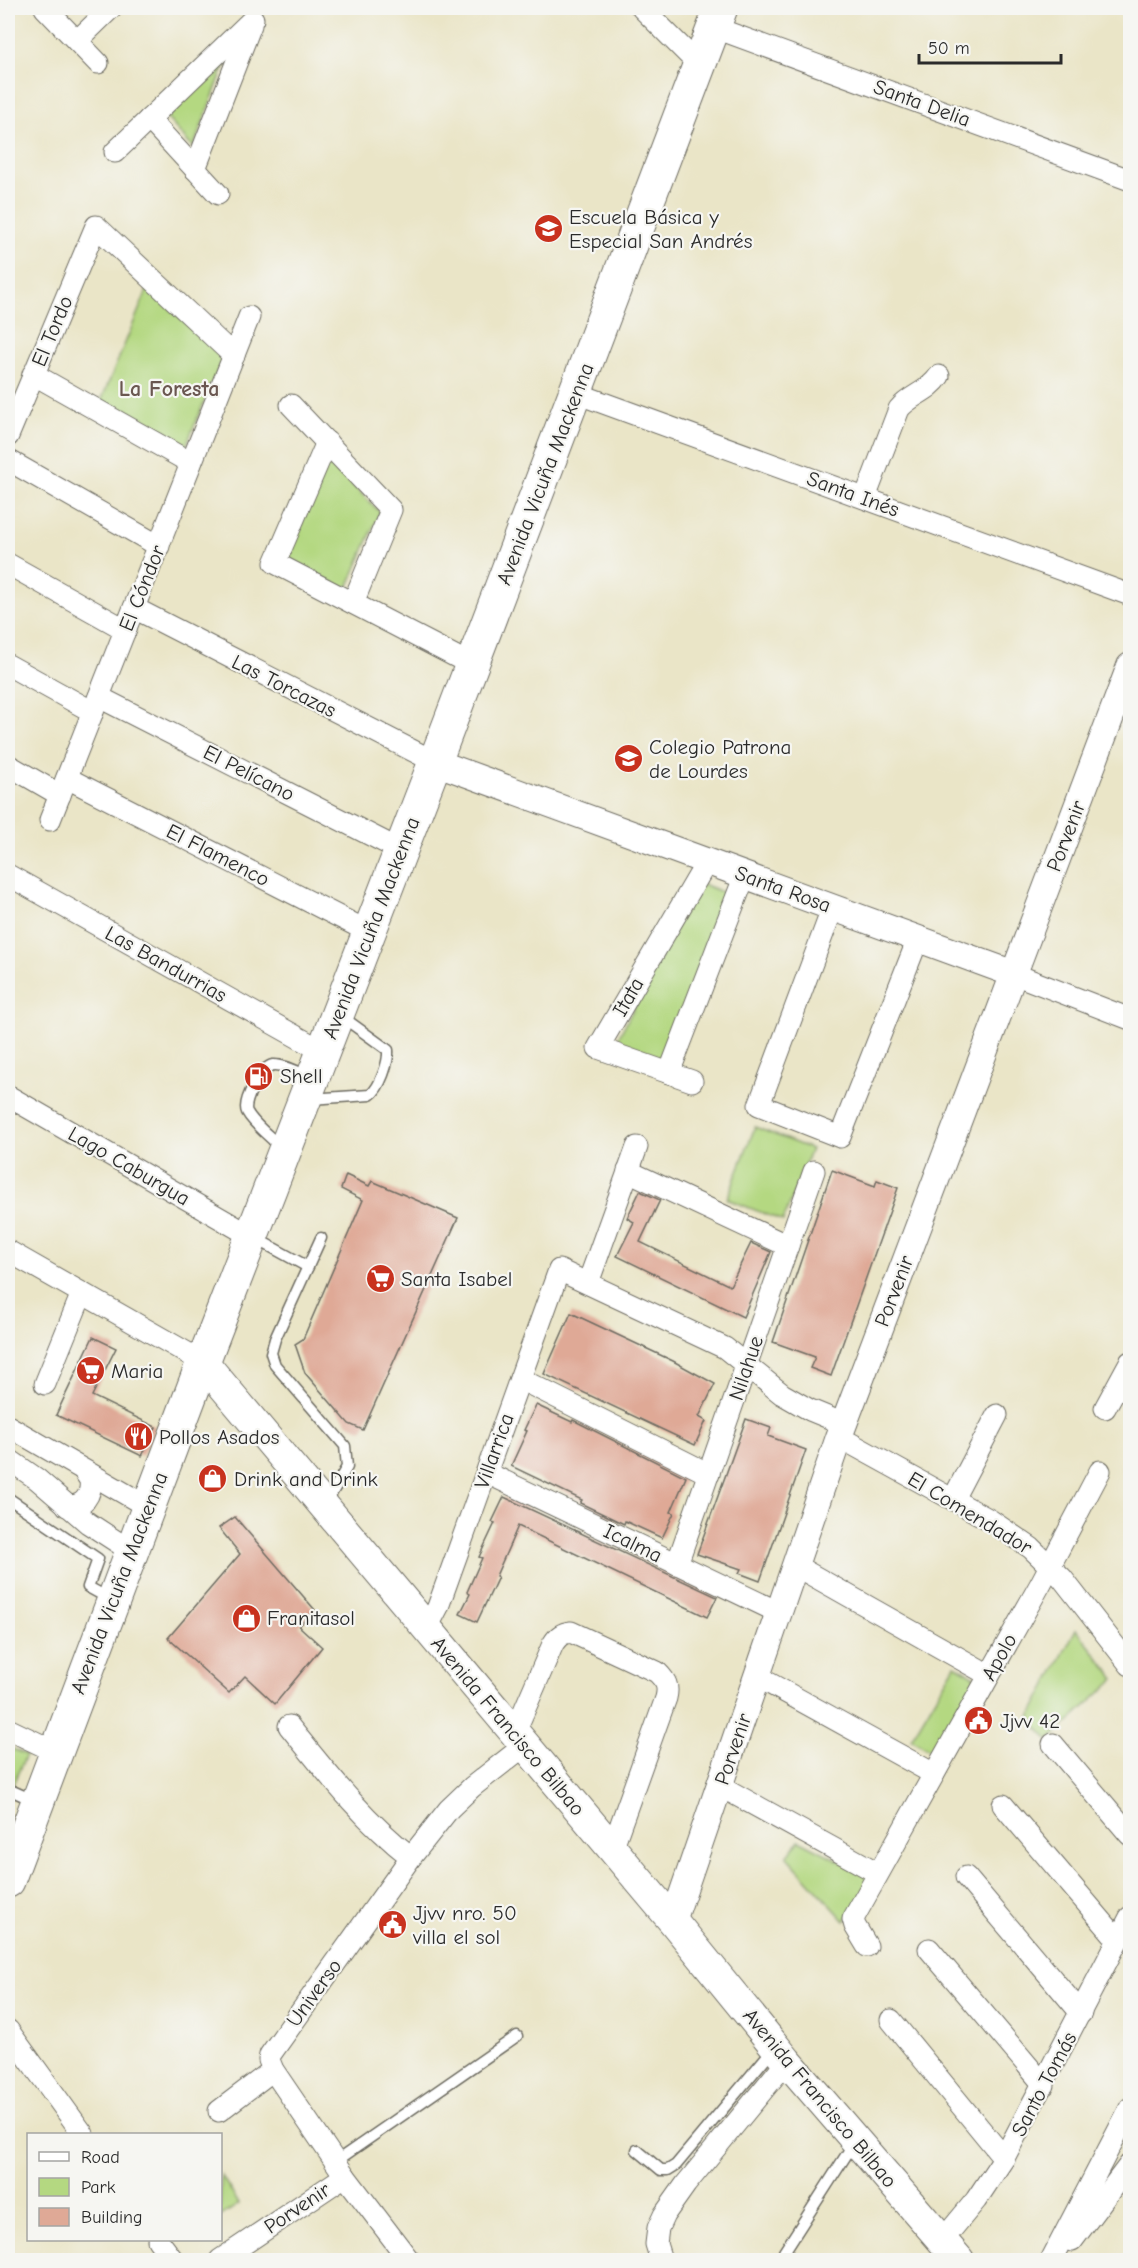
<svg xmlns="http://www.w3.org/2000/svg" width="1138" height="2268" viewBox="0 0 1138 2268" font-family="'Comic Neue',sans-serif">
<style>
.green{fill:#b4d881;stroke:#708256;stroke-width:1.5}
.building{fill:#dfa996}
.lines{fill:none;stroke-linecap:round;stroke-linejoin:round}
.service-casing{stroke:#6e6c62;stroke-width:13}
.minor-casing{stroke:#6e6c62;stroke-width:23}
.tertiary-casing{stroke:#6e6c62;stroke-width:28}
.secondary-casing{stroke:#6e6c62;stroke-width:32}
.primary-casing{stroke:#6e6c62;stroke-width:35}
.service{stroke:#fff;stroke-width:10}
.minor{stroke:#fff;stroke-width:21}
.tertiary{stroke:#fff;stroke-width:26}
.secondary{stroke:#fff;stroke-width:30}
.primary{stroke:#fff;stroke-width:33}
.labels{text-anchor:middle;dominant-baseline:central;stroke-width:4.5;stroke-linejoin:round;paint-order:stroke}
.street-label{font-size:21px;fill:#2b2b2b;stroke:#f6f6f2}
.poi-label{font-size:21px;fill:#2b2b2b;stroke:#f6f6f2;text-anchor:start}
.neighbourhood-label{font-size:22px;font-weight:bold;fill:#6a5750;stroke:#f6f6f2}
</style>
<rect width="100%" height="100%" fill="#f6f6f2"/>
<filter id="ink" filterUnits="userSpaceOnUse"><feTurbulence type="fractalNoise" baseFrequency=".0167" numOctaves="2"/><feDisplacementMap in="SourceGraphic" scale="12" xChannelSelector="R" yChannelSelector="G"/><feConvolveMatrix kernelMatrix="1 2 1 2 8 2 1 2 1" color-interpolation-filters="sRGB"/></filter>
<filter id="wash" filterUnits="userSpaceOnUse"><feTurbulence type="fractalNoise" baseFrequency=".008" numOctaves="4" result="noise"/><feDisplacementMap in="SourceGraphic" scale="24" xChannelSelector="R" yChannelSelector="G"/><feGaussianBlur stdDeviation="1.35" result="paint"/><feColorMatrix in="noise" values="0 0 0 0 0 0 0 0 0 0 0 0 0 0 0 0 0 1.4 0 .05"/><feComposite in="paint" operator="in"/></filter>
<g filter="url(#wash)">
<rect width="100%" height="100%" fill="#eae5c7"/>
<g class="green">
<path d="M228 57 193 148 166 117Z"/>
<path d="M148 288 223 357 185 448 101 401Z"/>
<path d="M326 459 380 512 347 590 285 558Z"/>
<path d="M699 883 730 895 661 1061 615 1044Z"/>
<path d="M755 1127 811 1149 783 1221 727 1199Z"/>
<path d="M1076 1629 1115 1679 1049 1740 1029 1719Z"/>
<path d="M955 1665 977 1678 933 1752 911 1739Z"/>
<path d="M8 1747 26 1755 13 1784 8 1781Z"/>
<path d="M799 1840 875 1879 845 1921 787 1857Z"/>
<path d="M221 2175 239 2204 221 2216H220Z"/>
</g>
<g id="blocks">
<g class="building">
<path d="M832 1170 875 1186 877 1180 898 1188 831 1376 810 1368 815 1357 773 1342Z"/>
<path d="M346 1175 369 1186 372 1181 458 1218 363 1430 349 1424 305 1373 295 1344 303 1339 363 1200 341 1189Z"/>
<path d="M640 1191 660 1200 640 1242 730 1286 751 1243 771 1252 743 1317 617 1256 634 1222 627 1218Z"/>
<path d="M571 1313 673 1361 715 1384 699 1417 706 1421 695 1445 544 1374Z"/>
<path d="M93 1337 116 1348 92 1396 156 1427 142 1456 56 1415Z"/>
<path d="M536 1405 572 1422 573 1420 686 1477 671 1512 674 1513 662 1538 625 1521 624 1524 580 1503 582 1500 511 1466 527 1431 524 1430Z"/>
<path d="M746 1419 771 1428 768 1436 806 1450 760 1581 739 1573 741 1569 697 1554Z"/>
<path d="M504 1497 717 1597 707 1617 518 1526 496 1576 498 1577 477 1622 460 1614 470 1594 467 1592 482 1558 479 1557 495 1523 492 1522Z"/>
<path d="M235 1517 315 1610 299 1626 322 1647 275 1704 245 1676 229 1693 168 1638 240 1554 219 1528Z"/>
</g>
</g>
</g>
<g filter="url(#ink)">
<use href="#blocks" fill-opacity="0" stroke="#6e6c62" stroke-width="1.5"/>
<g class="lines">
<defs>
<g id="service">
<path d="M310 1099 370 1095C380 1088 389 1062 388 1050L341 1016"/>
<path d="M280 1147C271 1137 254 1125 247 1112 242 1102 261 1067 273 1065 284 1064 299 1073 309 1076"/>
<path d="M255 1238 308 1267"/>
<path d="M321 1238 275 1339 271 1353 275 1365 345 1446 347 1467 326 1503"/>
<path d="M8 1498 98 1559 88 1587 110 1599"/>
<path d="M8 1789 35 1801"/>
<path d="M637 2150 661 2170H668L676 2165 773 2049"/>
<path d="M335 2162 517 2036"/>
<path d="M784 2252 854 2143"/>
</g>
<g id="minor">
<path d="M45 8 98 63"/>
<path d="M642 8 699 65"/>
<path d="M713 27 1130 180"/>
<path d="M77 41 111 8"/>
<path d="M149 119 218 194"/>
<path d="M115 152 253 19"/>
<path d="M195 169 251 25"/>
<path d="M33 374 191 463"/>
<path d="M576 393 1130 595"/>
<path d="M291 405 391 510 353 603"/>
<path d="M8 436 96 226 234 356"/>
<path d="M327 442 275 563 472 665"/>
<path d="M8 460 159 546"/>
<path d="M865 498 899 409C910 395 929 392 939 376"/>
<path d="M8 564 126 630"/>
<path d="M134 608 435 762"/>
<path d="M8 665 93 712"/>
<path d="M99 697 400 850"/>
<path d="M8 765 60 795"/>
<path d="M67 778 369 932"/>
<path d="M50 820 249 317"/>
<path d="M8 875 324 1052"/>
<path d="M833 907 759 1105 840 1137 918 939"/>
<path d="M1014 974 1130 1019"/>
<path d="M669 1073 745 875"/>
<path d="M692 1081 598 1048 708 860"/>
<path d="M8 1096 251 1236"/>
<path d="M628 1171 788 1246"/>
<path d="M8 1251 203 1362"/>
<path d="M588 1283 637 1147"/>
<path d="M520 1379 709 1474"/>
<path d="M45 1384 82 1293"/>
<path d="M1105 1408 1130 1362"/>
<path d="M8 1426 148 1507"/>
<path d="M839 1437 990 1520 1031 1548 1062 1578 1130 1665"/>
<path d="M8 1459 37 1479 88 1523 131 1551"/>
<path d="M487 1473 780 1613"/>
<path d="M953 1499 997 1415"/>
<path d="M67 1506C84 1507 92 1495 90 1480L84 1471"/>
<path d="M677 1564 814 1171"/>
<path d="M796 1566 989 1675"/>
<path d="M426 1630 438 1607 559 1270 725 1348 782 1394 810 1410 844 1424"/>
<path d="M758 1677 934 1774"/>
<path d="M289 1726C327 1773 363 1820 411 1857"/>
<path d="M8 1729 56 1752"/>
<path d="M514 1734 553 1644C558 1636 562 1633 571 1632L657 1672C666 1681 669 1686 666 1698L612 1849"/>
<path d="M1053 1744 1130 1835"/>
<path d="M720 1786 878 1873"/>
<path d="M1003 1805 1118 1940"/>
<path d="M966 1877 1081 2013"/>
<path d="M867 1946 855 1926 853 1919 1041 1583 1100 1471"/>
<path d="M929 1949 1044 2085"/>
<path d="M891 2020 1004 2158"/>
<path d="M8 2030 83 2134"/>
<path d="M219 2111 273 2070"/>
<path d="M158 2240 173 2260"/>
<path d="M942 2241 976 2200 1004 2158 1130 1917"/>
<path d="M1072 2241 1130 2164"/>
<path d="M220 2260 345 2176"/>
<path d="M409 2260 345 2176 273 2070 269 2060 270 2055 411 1857 449 1809 472 1787 524 1746"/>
<path d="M661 2260 656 2244 658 2228 664 2215 686 2184 787 2061"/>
<path d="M1051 2260 1130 2108"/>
</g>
<g id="tertiary">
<path d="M435 762 1014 974"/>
<path d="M673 1921 839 1437 1130 666"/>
</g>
<path id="secondary" d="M203 1362 673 1921 787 2061 959 2260"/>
<path id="primary" d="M8 1881 203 1362 435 762 721 8"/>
</defs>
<use href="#service" class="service-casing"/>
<use href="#minor" class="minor-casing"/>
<use href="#tertiary" class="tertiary-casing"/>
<use href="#secondary" class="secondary-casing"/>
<use href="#primary" class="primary-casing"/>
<use href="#service" class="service"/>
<use href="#minor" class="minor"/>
<use href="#tertiary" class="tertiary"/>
<use href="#secondary" class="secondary"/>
<use href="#primary" class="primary"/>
</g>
</g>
<defs>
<symbol id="school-disc" viewBox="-11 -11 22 22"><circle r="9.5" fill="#c8321e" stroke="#f6f6f2"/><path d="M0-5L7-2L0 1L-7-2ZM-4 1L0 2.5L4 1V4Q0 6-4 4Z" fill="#fff"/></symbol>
<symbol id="fuel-disc" viewBox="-11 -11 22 22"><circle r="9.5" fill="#c8321e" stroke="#f6f6f2"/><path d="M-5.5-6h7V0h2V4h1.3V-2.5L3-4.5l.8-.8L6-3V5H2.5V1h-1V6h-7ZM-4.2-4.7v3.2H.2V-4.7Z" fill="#fff"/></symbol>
<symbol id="supermarket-disc" viewBox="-11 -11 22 22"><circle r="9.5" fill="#c8321e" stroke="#f6f6f2"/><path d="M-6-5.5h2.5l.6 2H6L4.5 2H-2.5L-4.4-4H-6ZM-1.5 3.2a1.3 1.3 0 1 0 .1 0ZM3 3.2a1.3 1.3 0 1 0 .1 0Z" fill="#fff"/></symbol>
<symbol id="restaurant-disc" viewBox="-11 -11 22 22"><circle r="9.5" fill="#c8321e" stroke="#f6f6f2"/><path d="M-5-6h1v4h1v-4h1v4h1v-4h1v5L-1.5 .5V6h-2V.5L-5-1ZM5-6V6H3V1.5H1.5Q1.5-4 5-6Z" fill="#fff"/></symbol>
<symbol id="shop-disc" viewBox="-11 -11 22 22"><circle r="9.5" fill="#c8321e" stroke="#f6f6f2"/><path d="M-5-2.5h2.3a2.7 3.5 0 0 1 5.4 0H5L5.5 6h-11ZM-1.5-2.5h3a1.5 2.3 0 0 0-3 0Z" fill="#fff"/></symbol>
<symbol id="civic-disc" viewBox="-11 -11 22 22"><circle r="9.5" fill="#c8321e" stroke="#f6f6f2"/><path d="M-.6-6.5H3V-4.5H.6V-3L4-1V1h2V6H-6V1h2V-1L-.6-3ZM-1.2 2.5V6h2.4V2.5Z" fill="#fff"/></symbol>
</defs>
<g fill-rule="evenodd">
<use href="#school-disc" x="532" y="212" width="33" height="33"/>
<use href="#school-disc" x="612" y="742" width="33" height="33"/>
<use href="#fuel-disc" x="242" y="1060" width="33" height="33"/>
<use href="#supermarket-disc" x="364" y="1262" width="33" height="33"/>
<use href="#supermarket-disc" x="74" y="1354" width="33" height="33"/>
<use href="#restaurant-disc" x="122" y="1420" width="33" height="33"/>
<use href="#shop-disc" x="196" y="1462" width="33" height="33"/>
<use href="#shop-disc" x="230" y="1602" width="33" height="33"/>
<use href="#civic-disc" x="962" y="1704" width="33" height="33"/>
<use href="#civic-disc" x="376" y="1908" width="33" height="33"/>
</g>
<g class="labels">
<g class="street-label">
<text transform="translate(922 103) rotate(20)">Santa Delia</text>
<text transform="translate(52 331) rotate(-67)">El Tordo</text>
<text transform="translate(545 474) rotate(-69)">Avenida Vicuña Mackenna</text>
<text transform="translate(853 494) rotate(20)">Santa Inés</text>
<text transform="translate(142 588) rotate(-68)">El Cóndor</text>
<text transform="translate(284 686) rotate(27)">Las Torcazas</text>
<text transform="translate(249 773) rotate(27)">El Pelícano</text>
<text transform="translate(1066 836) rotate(-69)">Porvenir</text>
<text transform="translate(218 855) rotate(27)">El Flamenco</text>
<text transform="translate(783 889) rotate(20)">Santa Rosa</text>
<text transform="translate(371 928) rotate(-69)">Avenida Vicuña Mackenna</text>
<text transform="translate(166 964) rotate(29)">Las Bandurrias</text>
<text transform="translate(628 997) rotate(-60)">Itata</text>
<text transform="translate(129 1166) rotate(30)">Lago Caburgua</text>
<text transform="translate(894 1291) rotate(-69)">Porvenir</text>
<text transform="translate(746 1368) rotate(-71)">Nilahue</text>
<text transform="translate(494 1451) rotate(-70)">Villarrica</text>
<text transform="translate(970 1513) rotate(31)">El Comendador</text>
<text transform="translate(633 1543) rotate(26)">Icalma</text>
<text transform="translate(119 1583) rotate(-69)">Avenida Vicuña Mackenna</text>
<text transform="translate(999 1657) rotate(-61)">Apolo</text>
<text transform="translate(508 1726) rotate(50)">Avenida Francisco Bilbao</text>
<text transform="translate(733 1749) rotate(-71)">Porvenir</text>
<text transform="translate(314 1993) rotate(-54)">Universo</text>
<text transform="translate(1044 2084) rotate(-62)">Santo Tomás</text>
<text transform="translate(820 2098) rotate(50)">Avenida Francisco Bilbao</text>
<text transform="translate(297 2208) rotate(-34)">Porvenir</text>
</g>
<g class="poi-label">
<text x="569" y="217">Escuela Básica y<tspan x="569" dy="24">Especial San Andrés</tspan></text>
<text x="649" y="747">Colegio Patrona<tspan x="649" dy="24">de Lourdes</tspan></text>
<text x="280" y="1076">Shell</text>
<text x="401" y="1279">Santa Isabel</text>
<text x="111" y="1371">Maria</text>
<text x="159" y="1437">Pollos Asados</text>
<text x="234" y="1479">Drink and Drink</text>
<text x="267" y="1618">Franitasol</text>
<text x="1000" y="1721">Jjvv 42</text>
<text x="413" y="1913">Jjvv nro. 50<tspan x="413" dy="24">villa el sol</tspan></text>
</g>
<g class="neighbourhood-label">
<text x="169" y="389">La Foresta</text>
</g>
</g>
<rect width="1138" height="2268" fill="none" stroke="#f6f6f2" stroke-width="30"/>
<rect x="27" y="2133" width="195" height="108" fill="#f6f6f2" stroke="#a5a5a2" stroke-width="1.5"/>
<rect x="39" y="2152" width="30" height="9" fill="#ffffff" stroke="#a5a5a2" stroke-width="1.5"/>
<text x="81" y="2163" font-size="18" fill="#2b2b2b">Road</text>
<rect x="39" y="2178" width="30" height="18" fill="#b4d881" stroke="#a5a5a2" stroke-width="1.5"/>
<text x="81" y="2193" font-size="18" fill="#2b2b2b">Park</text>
<rect x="39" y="2208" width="30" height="18" fill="#dfa996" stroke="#a5a5a2" stroke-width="1.5"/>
<text x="81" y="2223" font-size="18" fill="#2b2b2b">Building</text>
<path d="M919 54v9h142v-9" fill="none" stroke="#2b2b2b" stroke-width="3"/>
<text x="928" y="54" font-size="18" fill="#2b2b2b" stroke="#f6f6f2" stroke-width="4.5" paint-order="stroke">50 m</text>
</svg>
